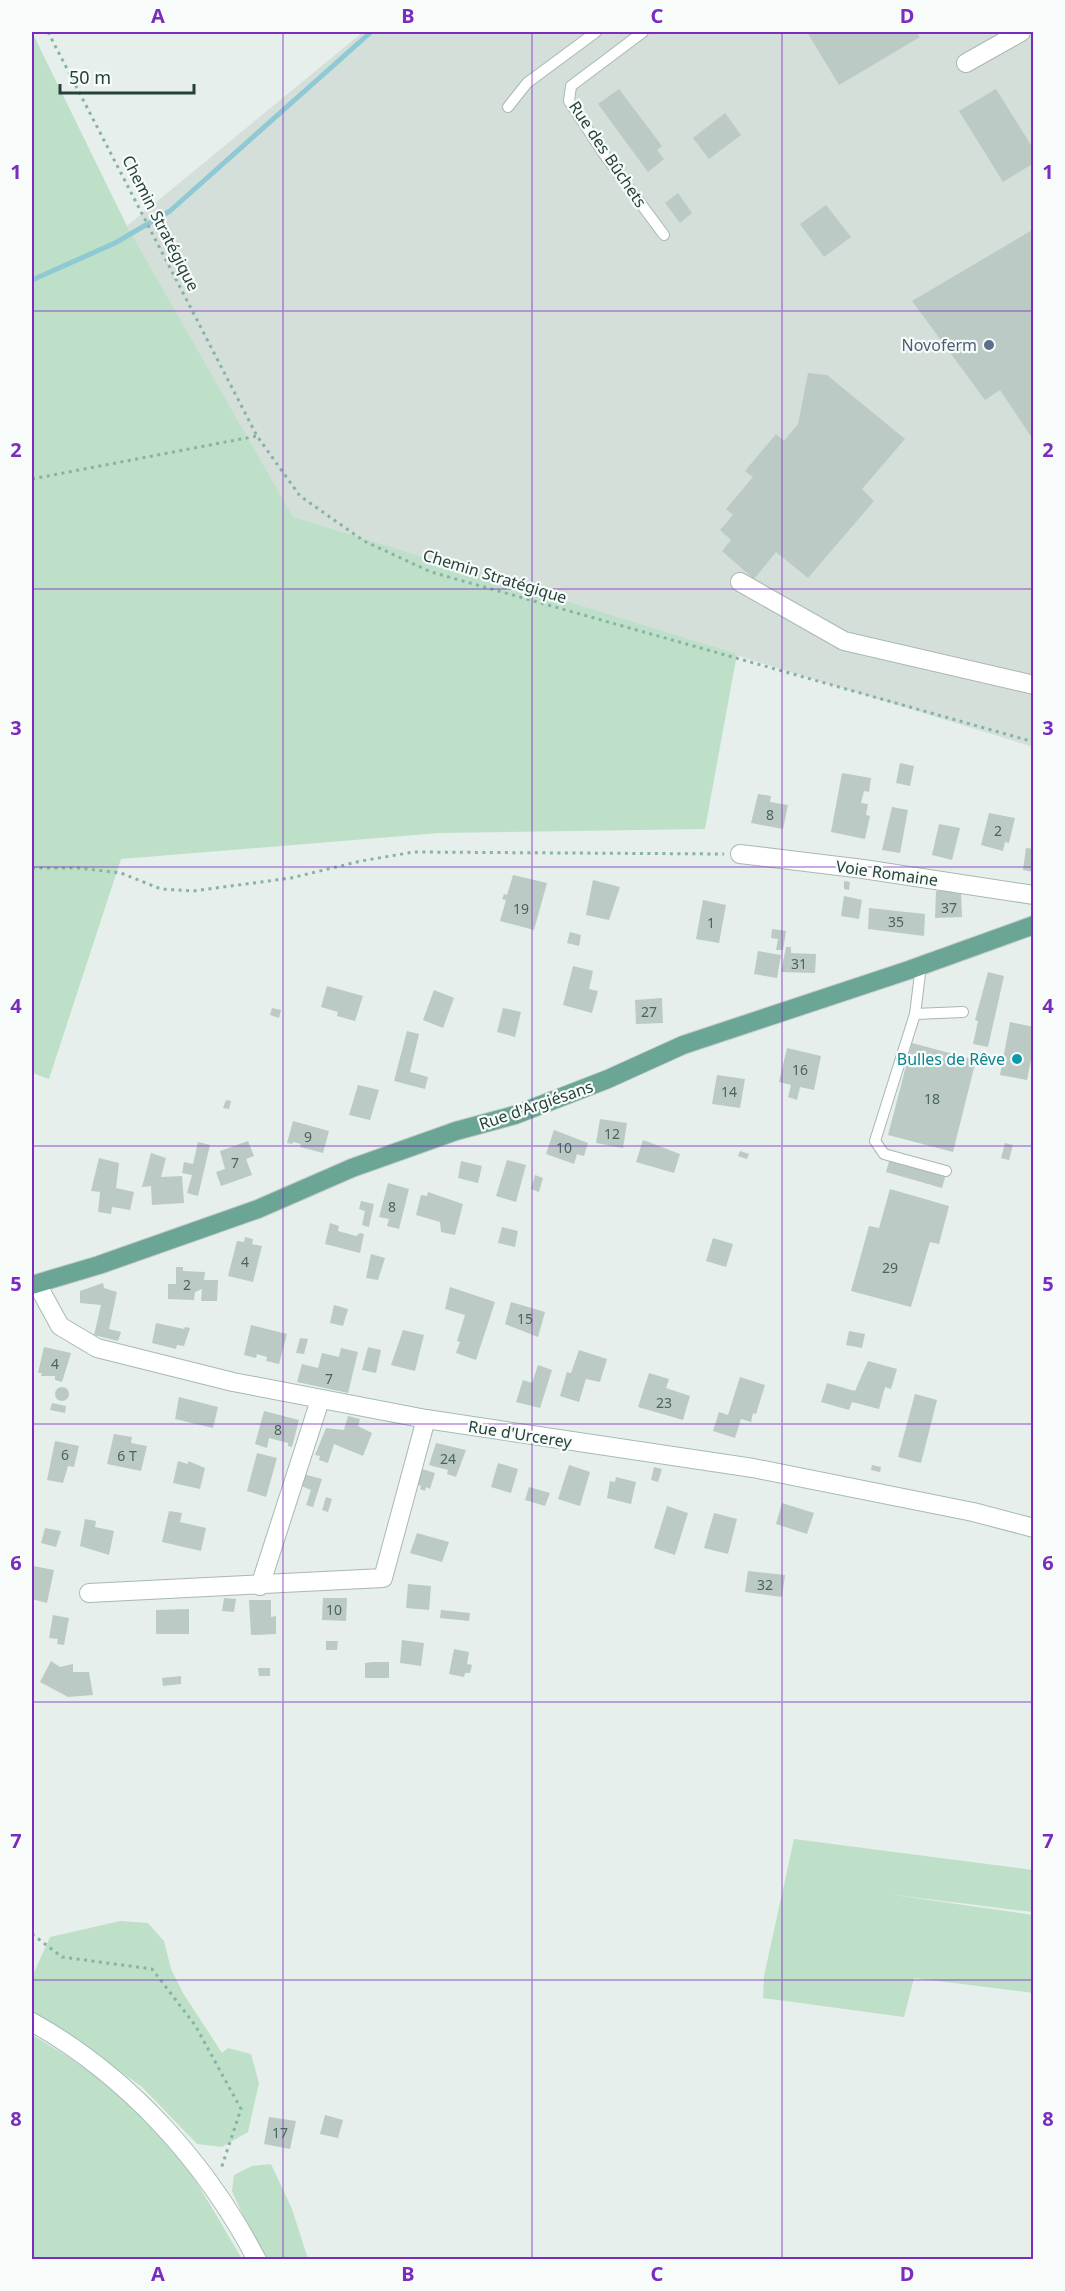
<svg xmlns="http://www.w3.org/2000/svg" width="1065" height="2291" viewBox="0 0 1065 2291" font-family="'Noto Sans',sans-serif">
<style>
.built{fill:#d4dfda}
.green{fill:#bfe0c8}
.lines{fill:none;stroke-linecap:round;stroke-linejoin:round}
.stream{stroke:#8ec9d4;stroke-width:5}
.building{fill:#bbcac4}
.lane-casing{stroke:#a8b8b2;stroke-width:12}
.street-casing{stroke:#a8b8b2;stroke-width:20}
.secondary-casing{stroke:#a4bbb3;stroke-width:20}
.primary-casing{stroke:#c2cac8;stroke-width:20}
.path{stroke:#86b3a5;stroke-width:3;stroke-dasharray:3 4.5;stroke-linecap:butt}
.lane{stroke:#fff;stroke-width:10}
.street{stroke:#fff;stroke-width:18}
.secondary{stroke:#fff;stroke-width:18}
.primary{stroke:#6aa596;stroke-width:18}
.grid{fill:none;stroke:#7b2cbf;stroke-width:1.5;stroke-opacity:0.55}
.service-dot{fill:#5c6f8a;stroke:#f7fbf9;stroke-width:2}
.culture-dot{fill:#0f9aa8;stroke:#f7fbf9;stroke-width:2}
.labels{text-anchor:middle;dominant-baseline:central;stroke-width:4.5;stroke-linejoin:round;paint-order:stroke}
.number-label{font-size:14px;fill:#4a645c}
.street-label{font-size:16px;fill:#24423a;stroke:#f7fbf9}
.service-label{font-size:16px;fill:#4e5e75;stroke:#f7fbf9;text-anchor:end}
.culture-label{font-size:16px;fill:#0d838f;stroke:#f7fbf9;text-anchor:end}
.neatline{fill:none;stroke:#7b2cbf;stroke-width:2}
.grid-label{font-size:20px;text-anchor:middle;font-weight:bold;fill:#7b2cbf}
</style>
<rect width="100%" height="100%" fill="#e6efeb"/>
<path class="built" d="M363 32H1033V747L293 518 127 226Z"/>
<g class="green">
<path d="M32 32 127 226 293 517 737 654 705 829 439 833 121 859 49 1079 32 1073Z"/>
<path d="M794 1839 1033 1870V1912L887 1894 1033 1915V1993L914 1978 904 2017 763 1998 764 1976Z"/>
<path d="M120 1921 148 1923 164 1941 171 1969 183 1993 222 2053 228 2048 251 2054 259 2083 248 2132 222 2147 197 2144 142 2087 45 2019 32 2013V1977L50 1937Z"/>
<path d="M32 2035C81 2063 131 2099 168 2143 197 2178 219 2221 242 2259H32Z"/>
<path d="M271 2164 292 2209 308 2259H263L232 2191 234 2175 252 2166Z"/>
</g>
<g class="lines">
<path class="stream" d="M32 280 115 243 170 211 371 32"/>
</g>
<g class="building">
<path d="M807 32H916L920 37 839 85Z"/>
<path d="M619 89 662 146 657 150 664 159 648 172 598 104Z"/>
<path d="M996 89 1034 150V163L1003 182 959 111Z"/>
<path d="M725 113 741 135 709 159 693 138Z"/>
<path d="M678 193 692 213 680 223 665 203Z"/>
<path d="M826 205 851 237 824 257 800 224Z"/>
<path d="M1034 229V441L1000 390 985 400 912 301Z"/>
<path d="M808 373 827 375 905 439 862 489 874 501 808 578 776 552 754 579 722 551 731 540 720 530 733 515 726 509 753 477 745 471 776 434 784 441 798 424Z"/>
<path d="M900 763 914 766 910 786 896 783Z"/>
<path d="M842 773 871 778 869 792 864 791 861 803 868 804 866 815 870 816 865 839 831 832Z"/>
<path d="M758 794 771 796 770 802 788 805 783 829 751 823Z"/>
<path d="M892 807 908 810 900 853 882 850Z"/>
<path d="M989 813 1015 818 1009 843 1005 842 1003 851 981 845Z"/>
<path d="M939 824 960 828 952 860 932 855Z"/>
<path d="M1026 848 1034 849V872L1023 870Z"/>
<path d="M513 875 547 883 534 930 500 921 506 900 502 899 504 894 507 895Z"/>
<path d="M593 880 620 887 609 920 586 915Z"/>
<path d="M844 881 850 882 849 890 844 889Z"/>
<path d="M936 891H961L962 917 935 918Z"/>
<path d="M844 896 862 900 859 919 841 916Z"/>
<path d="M703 900 726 905 719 943 696 939Z"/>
<path d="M869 908 925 914 924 936 868 929Z"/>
<path d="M772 929 786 931 783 950H776L778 939 771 938Z"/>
<path d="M570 932 581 935 579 946 567 943Z"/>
<path d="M786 947H791V953L816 954 815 973 781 972Z"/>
<path d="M758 951 781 955 777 978 754 974Z"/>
<path d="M573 966 593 971 589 989 598 991 592 1013 563 1005Z"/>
<path d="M988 972 1004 976 988 1047 973 1044 978 1021 975 1020Z"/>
<path d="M327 986 363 996 355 1021 337 1016 338 1012 321 1007Z"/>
<path d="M434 990 454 998 443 1028 423 1020Z"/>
<path d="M662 998 663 1023 636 1024 635 1000Z"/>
<path d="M272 1008 281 1010 279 1018 270 1015Z"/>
<path d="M503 1008 521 1012 515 1037 497 1032Z"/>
<path d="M1010 1022 1034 1027V1044L1027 1080 1000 1075Z"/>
<path d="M407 1031 419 1034 410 1072 428 1077 425 1089 394 1081Z"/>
<path d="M912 1043 976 1060 953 1152 888 1135Z"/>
<path d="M787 1048 821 1056 814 1090 800 1087 797 1100 788 1097 791 1085 779 1082Z"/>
<path d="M717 1075 745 1079 740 1108 712 1104Z"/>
<path d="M358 1085 379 1090 370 1120 349 1115Z"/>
<path d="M226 1100 231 1101 229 1109 223 1108Z"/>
<path d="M600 1119 627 1123 623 1148 596 1143Z"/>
<path d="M293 1121 329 1131 323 1153 300 1147 301 1144 293 1142 292 1144 287 1143Z"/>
<path d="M554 1130 588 1143 584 1156 577 1154 574 1164 546 1154Z"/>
<path d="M643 1140 680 1154 674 1173 636 1162Z"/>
<path d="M248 1141 254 1156 246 1159 252 1175 221 1186 216 1172 225 1169 220 1151Z"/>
<path d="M198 1142 210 1145 198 1196 187 1193 192 1175 182 1173 184 1162 193 1164Z"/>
<path d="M1005 1143 1013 1145 1009 1160 1001 1158Z"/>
<path d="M740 1151 749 1154 747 1159 738 1156Z"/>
<path d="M151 1153 166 1158 161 1177 182 1176 184 1203 152 1205 151 1186 142 1187Z"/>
<path d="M99 1158 119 1163 116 1188 134 1192 130 1210 112 1207 111 1214 98 1212 100 1192 91 1191Z"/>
<path d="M890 1158 946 1174 942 1188 886 1172Z"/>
<path d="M507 1160 526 1165 516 1202 496 1196Z"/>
<path d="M461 1161 482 1166 478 1183 458 1178Z"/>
<path d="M535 1175 543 1178 539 1192 531 1189Z"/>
<path d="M388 1183 409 1189 399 1229 387 1226 389 1219 379 1217Z"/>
<path d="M890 1189 949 1206 939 1244 930 1242 911 1307 851 1291 869 1226 879 1228Z"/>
<path d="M428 1192 463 1204 455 1235 441 1232 440 1222 416 1215 421 1195 427 1196Z"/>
<path d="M361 1201 374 1204 369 1227 362 1225 365 1211 359 1209Z"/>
<path d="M330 1223 339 1226 338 1231 356 1236 360 1233 364 1234 360 1253 325 1244Z"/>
<path d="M502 1227 518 1231 515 1247 498 1243Z"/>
<path d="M245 1237 253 1239 252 1244 262 1246 253 1282 228 1276 237 1241 244 1242Z"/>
<path d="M713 1238 733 1244 726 1267 706 1261Z"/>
<path d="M371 1254 385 1258 378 1280 366 1278Z"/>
<path d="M176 1267H183V1271L205 1272 204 1280H218L217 1301H201L202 1289 195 1292 194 1300 168 1299V1284H176Z"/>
<path d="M103 1283 104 1288 117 1292 109 1329 121 1332 118 1341 94 1335 101 1305 80 1303V1291Z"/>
<path d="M450 1287 495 1302 476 1360 456 1353 460 1342 457 1341 465 1315 445 1309Z"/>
<path d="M511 1302 545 1312 538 1337 505 1324Z"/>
<path d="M334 1305 348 1309 343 1326 330 1323Z"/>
<path d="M156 1323 184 1329 185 1327 190 1328 184 1346 177 1345 176 1349 152 1343Z"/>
<path d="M251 1325 287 1334 279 1364 266 1361 267 1357 257 1354 256 1358 244 1355Z"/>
<path d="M403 1330 424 1335 415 1371 391 1365Z"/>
<path d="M849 1331 865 1334 862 1348 846 1345Z"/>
<path d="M300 1338 308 1339 304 1354 296 1353Z"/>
<path d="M44 1347 71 1353 62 1382 55 1380V1376H41L42 1373H38Z"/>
<path d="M368 1347 381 1350 376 1373 362 1370Z"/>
<path d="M341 1348 358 1352 348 1393 297 1382 302 1364 318 1368 322 1353 339 1357Z"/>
<path d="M579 1350 607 1359 600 1382 586 1379 579 1402 560 1396 567 1372 571 1373Z"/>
<path d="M868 1361 897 1369 891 1389 885 1387 879 1409 852 1402 849 1410 821 1402 827 1383 855 1391Z"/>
<path d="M538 1365 552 1370 540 1408 516 1402 523 1380 532 1383Z"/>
<path d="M649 1373 669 1379 666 1388 690 1396 683 1420 638 1407Z"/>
<path d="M740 1377 765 1385 756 1414 753 1413 751 1422 741 1419 735 1438 713 1431 719 1412 728 1415Z"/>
<circle cx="62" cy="1394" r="7"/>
<path d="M915 1394 937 1400 921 1463 898 1457Z"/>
<path d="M179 1397 218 1407 213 1428 175 1419Z"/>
<path d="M52 1403 66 1406 65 1413 50 1410Z"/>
<path d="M264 1411 299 1420 292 1447 288 1446V1443L269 1438 267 1448 255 1444Z"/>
<path d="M348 1416 360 1419 358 1426 372 1433 363 1456 334 1444 328 1463 319 1460 320 1456 315 1455 326 1428 344 1430Z"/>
<path d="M114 1434 132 1437 131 1443 147 1446 141 1471 107 1464Z"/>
<path d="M55 1441 79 1446 74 1467 68 1466 63 1483 47 1480Z"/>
<path d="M436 1443 466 1450 456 1477 447 1474 448 1470 429 1465Z"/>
<path d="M257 1453 277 1458 266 1497 247 1491Z"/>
<path d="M178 1461 188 1464V1461L205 1468 200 1489 173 1483Z"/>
<path d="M498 1463 518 1469 511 1493 491 1487Z"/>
<path d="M569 1465 590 1472 580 1506 558 1499Z"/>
<path d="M872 1465 881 1467 880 1472 871 1470Z"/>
<path d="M654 1467 662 1469 658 1482 651 1480Z"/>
<path d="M422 1469 435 1473 430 1489 426 1487 425 1491 420 1489 421 1486 417 1484Z"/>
<path d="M303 1474 322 1479 313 1507 306 1505 311 1490 299 1485Z"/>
<path d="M616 1477 636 1482 631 1504 607 1498 610 1481 615 1482Z"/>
<path d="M529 1487 550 1493 545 1506 525 1500Z"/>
<path d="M326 1497 332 1499 328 1512 322 1510Z"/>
<path d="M782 1503 814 1513 807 1534 776 1524Z"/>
<path d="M667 1506 688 1513 675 1555 654 1548Z"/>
<path d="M169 1511 182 1513 180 1522 206 1528 201 1551 162 1542Z"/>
<path d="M714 1513 737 1519 728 1554 704 1548Z"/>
<path d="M85 1519 96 1521 95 1527 114 1531 109 1555 80 1546Z"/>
<path d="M45 1528 61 1531 56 1547 41 1543Z"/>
<path d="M417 1533 449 1542 442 1562 410 1553Z"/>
<path d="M33 1566 54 1570 47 1603 32 1599Z"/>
<path d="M748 1571 785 1575 782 1597 745 1592Z"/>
<path d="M408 1584 431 1586 429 1610 406 1608Z"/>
<path d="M224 1598 236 1599 234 1612 222 1611Z"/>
<path d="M323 1598H347L346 1621 322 1620Z"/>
<path d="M249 1600H271V1617L276 1616V1634L251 1635Z"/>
<path d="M189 1609V1634H156V1610Z"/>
<path d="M441 1610 470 1613 469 1621 440 1618Z"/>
<path d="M53 1615 69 1618 64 1645 57 1644 58 1639 49 1638Z"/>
<path d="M402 1640 424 1643 421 1666 400 1663Z"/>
<path d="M326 1641H338L337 1650H326Z"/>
<path d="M454 1649 469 1652 467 1664 472 1665 470 1673H465L464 1677 449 1674Z"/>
<path d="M51 1661 60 1667 73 1664V1672H89L93 1695 68 1697 40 1682Z"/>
<path d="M373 1662H389V1678H365V1663Z"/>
<path d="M258 1668H270V1676H259Z"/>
<path d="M181 1676V1684L163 1686 162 1678Z"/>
<path d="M325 2115 343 2120 338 2138 320 2134Z"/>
<path d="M269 2117 296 2121 290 2149 264 2144Z"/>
</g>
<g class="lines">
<defs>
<g id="lane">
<path d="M643 32 571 86 569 101 604 154 664 235"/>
<path d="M508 107 527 83 596 32"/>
<path d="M921 966 915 1014 875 1141 884 1154 946 1171"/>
<path d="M915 1014 963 1012"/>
</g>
<g id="street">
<path d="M966 63 1021 32"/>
<path d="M740 582 844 641 1034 685"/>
<path d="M740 854 863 869 1034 895"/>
<path d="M260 1586 320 1400"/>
<path d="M89 1593 383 1578 426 1419"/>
</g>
<g id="secondary">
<path d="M37 1284 60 1326 97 1348 233 1382 426 1419 753 1468 973 1512 1034 1528"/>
<path d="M32 2022C128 2076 206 2162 257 2260"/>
</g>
<path id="primary" d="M32 1285 99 1265 258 1209 352 1168 456 1131 515 1115 608 1079 683 1045 909 970 1034 925"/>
</defs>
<use href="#lane" class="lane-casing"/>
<use href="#street" class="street-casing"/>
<use href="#secondary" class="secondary-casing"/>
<use href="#primary" class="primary-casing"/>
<g class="path">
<path d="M48 32 257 436 300 496 364 541 431 572 1034 742"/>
<path d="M32 479 257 436"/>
<path d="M32 868H78L121 873 161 889 193 891 291 878 361 861 414 852 724 854"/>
<path d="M32 1934 62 1957 152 1969 195 2025 241 2109 221 2169"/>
</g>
<use href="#lane" class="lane"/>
<use href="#street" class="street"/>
<use href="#secondary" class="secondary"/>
<use href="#primary" class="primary"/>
</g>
<path class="grid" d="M283 32V2260M532 32V2260M782 32V2260M32 311H1034M32 589H1034M32 867H1034M32 1146H1034M32 1424H1034M32 1702H1034M32 1980H1034"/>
<circle class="service-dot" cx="989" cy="345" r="6"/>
<circle class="culture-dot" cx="1017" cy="1059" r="6"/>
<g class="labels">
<g class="number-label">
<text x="770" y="814">8</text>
<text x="998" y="830">2</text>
<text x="949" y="907">37</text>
<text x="521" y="908">19</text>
<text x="896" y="921">35</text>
<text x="711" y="922">1</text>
<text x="799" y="963">31</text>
<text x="649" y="1011">27</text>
<text x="800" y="1069">16</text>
<text x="729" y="1091">14</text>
<text x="932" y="1098">18</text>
<text x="612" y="1133">12</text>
<text x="308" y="1136">9</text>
<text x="564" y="1147">10</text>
<text x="235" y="1162">7</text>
<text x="392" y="1206">8</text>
<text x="245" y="1261">4</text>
<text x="890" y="1267">29</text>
<text x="187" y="1284">2</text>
<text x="525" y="1318">15</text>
<text x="55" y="1363">4</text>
<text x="329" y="1378">7</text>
<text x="664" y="1402">23</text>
<text x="278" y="1429">8</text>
<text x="65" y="1454">6</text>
<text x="127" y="1455">6 T</text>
<text x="448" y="1458">24</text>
<text x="765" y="1584">32</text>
<text x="334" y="1609">10</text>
<text x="280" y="2132">17</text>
</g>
<g class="street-label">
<text transform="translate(608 154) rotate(56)">Rue des Bûchets</text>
<text transform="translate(161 223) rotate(63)">Chemin Stratégique</text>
<text transform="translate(495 576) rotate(17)">Chemin Stratégique</text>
<text transform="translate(887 873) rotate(8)">Voie Romaine</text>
<text transform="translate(536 1105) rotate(-19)">Rue d'Argiésans</text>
<text transform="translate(520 1434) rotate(9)">Rue d'Urcerey</text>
</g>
<g class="service-label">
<text x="977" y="345">Novoferm</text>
</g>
<g class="culture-label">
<text x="1005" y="1059">Bulles de Rêve</text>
</g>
</g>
<rect width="1065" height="2291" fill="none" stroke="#f7fbf9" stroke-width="66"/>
<path d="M60 84v9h134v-9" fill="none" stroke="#24423a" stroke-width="3"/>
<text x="69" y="84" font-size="18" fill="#24423a" stroke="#f7fbf9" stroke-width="4.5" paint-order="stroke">50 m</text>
<rect x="33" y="33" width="999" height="2225" class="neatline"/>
<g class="grid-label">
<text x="158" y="23">A</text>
<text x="408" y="23">B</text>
<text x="657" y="23">C</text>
<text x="907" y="23">D</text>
<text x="16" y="179">1</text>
<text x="1048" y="179">1</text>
<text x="16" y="457">2</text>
<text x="1048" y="457">2</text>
<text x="16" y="735">3</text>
<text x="1048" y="735">3</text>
<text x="16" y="1013">4</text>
<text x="1048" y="1013">4</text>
<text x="16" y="1291">5</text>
<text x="1048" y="1291">5</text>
<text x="16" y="1570">6</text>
<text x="1048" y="1570">6</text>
<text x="16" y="1848">7</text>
<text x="1048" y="1848">7</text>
<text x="16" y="2126">8</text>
<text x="1048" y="2126">8</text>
<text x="158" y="2281">A</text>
<text x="408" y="2281">B</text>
<text x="657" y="2281">C</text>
<text x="907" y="2281">D</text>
</g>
</svg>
